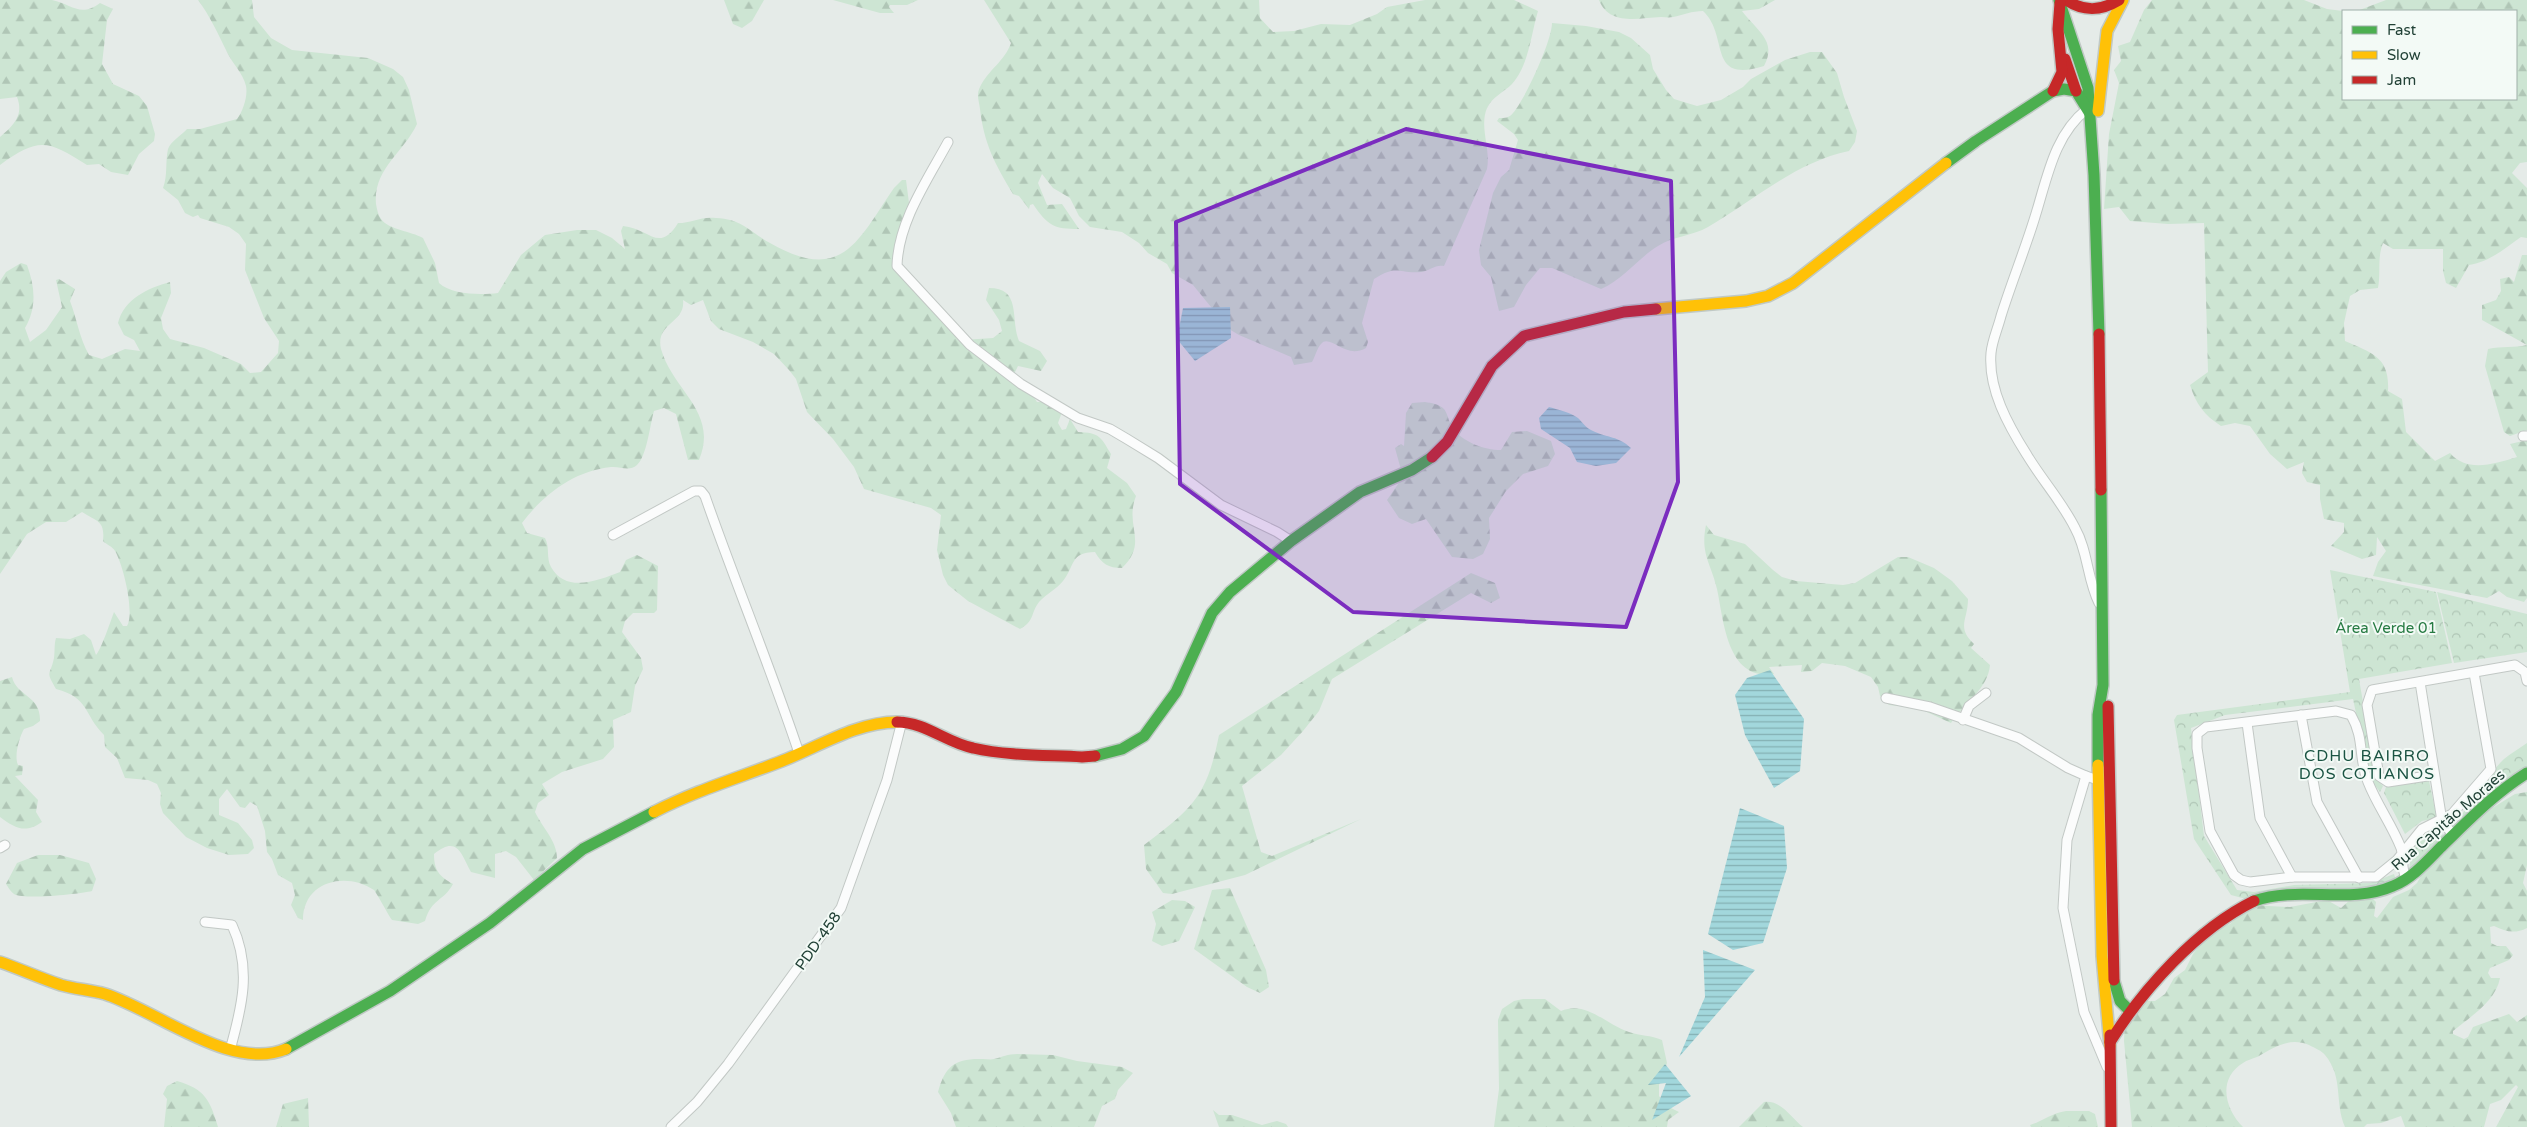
<svg xmlns="http://www.w3.org/2000/svg" width="2527" height="1127" viewBox="0 0 2527 1127" font-family="'Varela Round',sans-serif">
<style>
.forest{fill:url(#forest-firs)}
.park{fill:url(#park-crowns)}
.water{fill:url(#water-rules)}
.lines{fill:none;stroke-linecap:round;stroke-linejoin:round}
.street-casing{stroke:#c2c8c5;stroke-width:11}
.fast-casing{stroke:#c0c9c5;stroke-width:14}
.slow-casing{stroke:#c0c9c5;stroke-width:14}
.jam-casing{stroke:#c0c9c5;stroke-width:14}
.street{stroke:#fbfcfc;stroke-width:9}
.fast{stroke:#4caf50;stroke-width:11}
.slow{stroke:#ffc107;stroke-width:11}
.jam{stroke:#c62828;stroke-width:11}
.marked{fill:#7b2cbf;fill-opacity:0.2;stroke:#7b2cbf;stroke-width:4;stroke-linejoin:round}
.labels{text-anchor:middle;dominant-baseline:central;stroke-width:4;stroke-linejoin:round;paint-order:stroke}
.park-label{font-size:15px;fill:#277b43;stroke:#f3faf6}
.street-label{font-size:15px;fill:#214136;stroke:#f3faf6}
.neighbourhood-label{font-size:16px;letter-spacing:1px;fill:#1b5443;stroke:#f3faf6}
</style>
<defs>
<pattern id="forest-firs" width="22" height="20" patternUnits="userSpaceOnUse" patternTransform="scale(1.25)"><rect width="22" height="20" fill="#cde5d3"/><path d="M5 1l3.5 6h-7zM16 11l3.5 6h-7z" fill="#b0c6b6"/></pattern>
<pattern id="park-crowns" width="20" height="18" patternUnits="userSpaceOnUse" patternTransform="scale(1.25)"><rect width="20" height="18" fill="#cde5d3"/><path d="M2 6a3 3 0 1 1 6 0M12 15a3 3 0 1 1 6 0" fill="none" stroke="#b0c6b6"/></pattern>
<pattern id="water-rules" width="6" height="5" patternUnits="userSpaceOnUse" patternTransform="scale(1.25)"><rect width="6" height="5" fill="#a2d7dc"/><path d="M0 2.5h6" fill="none" stroke="#84b0b3"/></pattern>
</defs>
<rect width="100%" height="100%" fill="#e5ebe8"/>
<g class="forest">
<path d="M0 0C16 0 36 0 52 0 72 4 80 18 100 3L113 9 107 20 102 64 113 84 139 96 147 106 155 134 154 141 139 154 128 175 111 172 99 164 87 165C48 141 40 136 0 165V137C14 125 24 115 17 97L0 99Z"/>
<path d="M198 0H252L254 17 271 38 292 50 368 58 393 69 403 77 409 90 417 124C404 152 373 169 376 204 377 209 378 215 381 219 389 230 411 231 423 238L435 263 439 283C452 295 481 295 498 293L521 255 545 235 577 230H596L612 238 625 249 621 231 623 226C649 228 659 254 678 223 691 223 702 216 716 218 742 219 750 232 770 243 842 284 857 242 894 188L902 180H906L909 203 900 230V267L915 292 929 297 963 340 993 338 1002 331 999 320 986 300 989 288C1022 288 1010 319 1019 341L1040 351 1047 361 1041 371 1018 366 1013 376 1030 391 1037 402H1040L1045 399 1062 412 1058 423 1062 430 1066 429 1070 419 1078 432C1100 433 1100 436 1111 454L1107 468 1127 483 1136 496C1124 527 1149 542 1122 568 1108 568 1102 564 1095 552 1070 552 1075 566 1063 581 1057 589 1046 594 1039 602 1030 614 1035 621 1020 629L968 601 948 585 943 575 937 550 941 515 931 508 864 489 854 467 833 439 807 412 796 379 789 370 774 354 753 342 719 329 711 321 703 300 691 305 683 300C686 323 655 323 661 349 673 391 719 412 699 460H688L676 414 664 408 654 411C650 424 647 456 637 465 629 472 620 466 611 467 574 471 544 494 522 523L527 533 545 538C550 547 546 558 551 567 566 594 599 580 620 572L626 560 637 555 658 566 657 610 654 613H633L625 621 622 632 641 658 643 669 635 686 631 712 613 720 614 747 603 759 562 772 542 784 549 795 538 803 535 812C542 827 557 841 557 858L534 880 516 857 506 851 495 854V878L471 872C461 853 457 835 434 854 434 870 439 876 453 884 443 902 432 898 425 921L418 924 392 920C389 916 376 892 374 890 346 871 303 881 303 920L298 918 291 905 295 895 292 883 278 875 272 859 267 852 265 831 257 806 250 802 245 808 240 807 227 789 219 799V815L238 823 252 840 254 848 248 854 229 855 207 848 186 837 163 813 160 804 161 793 157 784 148 780 125 778 117 758 105 747 104 735C83 714 90 698 56 689 45 670 50 677 54 658 55 651 54 645 56 638L70 639 84 634 91 640 96 655C101 650 111 620 114 612L123 626H127C135 613 123 564 115 551 113 547 106 544 103 541 105 521 98 522 82 512L66 522H46L27 534 0 574V281L6 272 21 263 27 265C35 287 37 307 25 328L30 342 46 330 62 307 56 280 59 279 75 289 70 301C77 319 79 337 89 355L102 359 125 349 140 351 134 340 124 335 118 323C124 299 148 288 170 282L171 293 161 318 163 329 170 339 204 348 241 364 250 373 261 372 278 353 279 341 264 318 245 270 246 244 239 234 229 227 200 218 198 215 193 217 185 213 178 200 163 188C168 175 165 162 168 149 171 141 182 135 187 129H200L237 119C243 111 248 96 246 86 243 73 232 63 227 52 218 34 210 16 198 0Z"/>
<path d="M724 0H764L752 21 742 28 733 24Z"/>
<path d="M833 0H918L907 5H890L889 7 894 13H880Z"/>
<path d="M984 0H1259L1260 18 1273 32 1294 31 1321 24 1350 25 1377 14 1387 7 1425 0H1514L1538 11C1531 34 1529 65 1512 84 1504 92 1492 97 1487 108 1479 127 1491 149 1487 169L1444 266C1436 264 1429 271 1421 272 1397 274 1398 264 1374 279L1362 323 1368 342 1366 348C1345 360 1330 333 1321 344 1317 348 1315 357 1312 362L1294 365 1291 357 1239 335 1229 329 1193 285 1172 273 1167 264 1148 253 1139 243 1122 232 1090 227 1079 216 1070 198 1053 188 1042 174 1038 183 1047 205 1062 204 1079 229C1054 229 1048 226 1033 204L1030 205 1029 209 1019 196 1013 194C995 164 984 144 980 109 979 100 976 95 980 87 988 70 1005 61 1011 43Z"/>
<path d="M1599 0H1775L1759 9 1742 11C1756 30 1778 41 1764 66 1706 84 1730 36 1703 11 1692 11 1683 15 1673 17 1669 18 1665 17 1661 17 1639 18 1609 26 1599 0Z"/>
<path d="M2152 0H2304L2327 9 2343 11V99H2516V11H2357L2386 0H2527V162L2520 163 2512 173 2527 188V238L2521 237C2504 249 2491 261 2469 265L2456 288 2446 283 2443 271V249H2393L2383 243C2377 258 2381 273 2378 288L2360 290 2350 296 2344 323 2345 341C2372 353 2390 357 2388 391L2402 399 2406 432 2435 461 2450 453C2467 473 2494 464 2517 457L2510 444 2527 440V598L2524 602 2507 597 2499 591 2487 598 2373 576 2378 562 2386 551 2377 537 2376 555 2362 559 2331 546 2344 532V523L2324 519 2320 499V485L2307 482 2302 473 2304 462 2287 469 2270 454 2250 426 2235 423 2221 426C2204 415 2196 404 2190 385L2208 372 2204 223 2168 224 2130 221 2119 207 2104 209 2109 134 2119 83 2114 70 2121 61 2118 46 2130 42 2144 10Z"/>
<path d="M1552 23 1586 26 1619 32 1631 38 1650 55 1653 69 1666 90 1674 99 1697 106 1721 100 1743 87 1751 79 1785 60 1810 52H1822L1837 73 1844 97 1857 131 1855 142 1849 151C1796 162 1754 200 1708 227 1693 236 1673 236 1658 246 1637 259 1624 279 1601 289L1552 268H1540L1526 285 1514 307 1499 311 1491 277 1481 265 1479 250 1493 193 1501 177 1509 170 1518 140 1514 134 1497 121 1499 118C1505 118 1509 118 1513 113 1525 99 1552 41 1552 23Z"/>
<path d="M2522 255H2527V345L2482 320V305L2496 300 2501 291 2500 279 2509 277 2514 282Z"/>
<path d="M2527 345V430L2510 436 2504 432 2485 366 2488 349C2502 346 2514 348 2527 345Z"/>
<path d="M1425 402C1431 403 1439 404 1444 409 1447 412 1449 422 1452 427 1462 442 1484 450 1501 450L1512 432 1527 431 1551 441 1555 454 1548 466 1523 474 1506 491 1489 518 1490 539 1483 554 1473 559 1452 557 1426 519 1412 524 1399 518 1387 500 1403 477 1395 448 1401 444 1404 446 1406 413 1412 403Z"/>
<path d="M1706 525 1714 535 1745 544 1773 570 1782 577 1796 581 1843 585 1855 583 1898 557H1908L1934 568 1952 581 1968 599C1968 620 1956 627 1974 644L1971 648 1990 665C1988 689 1964 703 1951 723L1918 708 1889 705 1880 696 1878 687 1871 677 1845 666 1822 663 1812 671 1801 672 1802 665 1769 667 1774 674C1727 681 1724 622 1717 589 1711 563 1700 554 1706 525Z"/>
<path d="M1471 573 1495 583 1500 598 1491 603 1471 593 1332 679 1319 711 1303 731 1281 755 1242 786 1261 852 1272 856 1361 819 1245 875 1172 894 1163 893 1146 869 1144 845C1193 808 1207 796 1219 735Z"/>
<path d="M12 677C17 697 41 695 40 721L33 726 24 729C19 738 14 756 18 765L23 766 22 775 15 776 38 800 36 812 42 822C25 834 15 828 0 817V681Z"/>
<path d="M2527 792V865L2523 883 2527 891V928C2515 934 2506 932 2494 926L2490 927 2491 943 2497 946H2506L2513 955 2509 960 2490 968 2488 973 2491 978H2500C2496 1001 2470 1017 2453 1031V1034L2464 1039 2468 1037 2473 1027 2509 1014 2517 1022 2527 1015V1127H2496L2518 1087 2516 1085 2501 1100 2490 1104 2484 1127H2405L2401 1116 2381 1123 2367 1124 2364 1127H2345C2334 1101 2344 1078 2325 1055 2322 1051 2315 1048 2309 1045 2289 1037 2275 1047 2257 1057 2252 1059 2247 1060 2243 1063 2217 1079 2225 1109 2243 1127H2132L2124 1041 2125 1016 2138 1001H2155L2165 994 2174 978 2185 970 2193 954 2207 936 2219 928 2230 924 2249 905 2290 907 2327 900 2341 908 2351 899 2372 898 2376 902 2374 916 2377 918 2393 897 2409 890 2417 883 2431 858 2481 815 2515 794Z"/>
<path d="M38 855H60L89 863 96 879 92 891C80 894 24 900 14 894 11 892 8 887 6 884L17 863Z"/>
<path d="M1230 888 1266 970 1269 987 1260 993 1247 987 1194 949 1212 890Z"/>
<path d="M1172 900 1185 901 1195 907 1179 941 1162 946 1152 941 1156 924 1152 912Z"/>
<path d="M1523 999H1545L1561 1011C1586 1000 1605 1024 1629 1032 1640 1036 1651 1035 1662 1040L1667 1063 1659 1085V1096L1667 1106 1679 1112 1668 1120 1667 1127H1494L1499 1089 1498 1020 1502 1009 1514 1001Z"/>
<path d="M1017 1054 1053 1055 1077 1061 1122 1067 1133 1073 1118 1090 1115 1099 1102 1106 1094 1127H956L951 1113 938 1092C945 1066 955 1058 983 1059 987 1059 991 1060 994 1059 1002 1057 1008 1054 1017 1054Z"/>
<path d="M177 1081C205 1089 210 1100 218 1127H164L167 1099 163 1094 167 1086Z"/>
<path d="M308 1098 309 1127H276L283 1104Z"/>
<path d="M1764 1102C1782 1100 1791 1118 1803 1127H1739Z"/>
<path d="M1213 1110 1219 1115H1232L1262 1125 1277 1121 1286 1124 1288 1127H1219Z"/>
<path d="M2066 1111H2089L2095 1114 2098 1127H2031L2030 1125C2043 1121 2052 1113 2066 1111Z"/>
</g>
<g class="park">
<path d="M2330 570 2436 592 2452 663 2359 679 2376 778 2383 786 2380 792 2370 779 2353 699 2225 715 2191 728 2204 836 2237 890 2254 892 2294 885 2370 883 2394 874 2396 880 2374 888 2246 899 2231 895 2194 839 2174 720 2177 715 2350 692Z"/>
<path d="M2437 592 2527 614V652L2454 663Z"/>
<path d="M2527 743V771L2457 827C2458 815 2493 769 2504 759 2511 753 2520 748 2527 743Z"/>
<path d="M2429 781 2437 818 2422 821 2405 834 2384 793 2386 787Z"/>
<path d="M2439 834 2447 835 2409 870 2412 853 2418 842Z"/>
</g>
<g class="water">
<path d="M1230 307 1231 338 1195 361 1177 339 1183 308Z"/>
<path d="M1549 407C1559 410 1570 412 1578 418 1583 423 1586 428 1593 431 1608 438 1618 436 1631 448L1616 463 1596 466 1577 462 1570 448 1541 429 1539 418Z"/>
<path d="M1770 670 1804 719 1800 771 1774 788 1745 735 1735 695 1747 678Z"/>
<path d="M1740 808 1784 826 1787 868 1763 943 1733 950 1708 934Z"/>
<path d="M1703 950 1755 970 1679 1057 1705 997Z"/>
<path d="M1665 1064 1691 1096 1652 1120 1666 1083 1648 1085Z"/>
</g>
<g class="lines">
<defs>
<g id="street">
<path d="M2087 109C2053 136 2047 180 2034 220 2024 252 2011 284 2001 316 1998 328 1992 341 1991 353 1988 389 2008 425 2027 455 2042 480 2062 502 2075 528 2088 551 2087 579 2099 603"/>
<path d="M948 142C928 179 898 222 897 266L970 345 1021 384 1078 418 1110 429 1127 439 1158 458 1221 505 1277 532 1291 541"/>
<path d="M2523 436H2527"/>
<path d="M613 535 694 491H701L705 496C735 582 770 666 799 753"/>
<path d="M2420 682 2442 821 2453 835"/>
<path d="M1886 698 1930 707 2019 738 2068 768 2086 776"/>
<path d="M2301 715 2317 802 2359 878"/>
<path d="M1963 720 1969 706 1986 693"/>
<path d="M2247 723 2260 818 2292 877"/>
<path d="M2434 775 2388 782 2379 776 2367 705 2372 690 2515 665 2525 672 2527 681"/>
<path d="M2098 780 2086 776 2067 840 2063 908 2084 1012 2107 1067"/>
<path d="M0 848 5 845"/>
<path d="M2406 878C2401 869 2404 858 2401 848 2392 825 2377 805 2368 782 2358 758 2365 739 2351 715L2336 711 2206 727 2197 734V748L2210 831 2234 875 2241 880 2250 882 2292 877H2376L2397 860 2422 829 2452 814 2491 769 2474 673"/>
<path d="M205 922 232 925C252 968 242 1007 230 1050"/>
<path d="M671 1127 697 1102 728 1064 841 908 887 780 902 721"/>
</g>
<g id="fast">
<path d="M2059 0 2088 88 2094 175 2099 334"/>
<path d="M1946 163 1976 141 2053 91 2064 89 2076 91 2089 112"/>
<path d="M1095 756 1122 749 1144 736 1176 692 1212 613 1230 592 1291 541 1360 492 1412 470 1432 457"/>
<path d="M2098 765V715L2103 685 2101 490"/>
<path d="M2254 901C2299 885 2350 905 2393 886 2413 878 2428 860 2443 845 2470 819 2495 793 2527 773"/>
<path d="M2114 981 2120 1001 2129 1010"/>
<path d="M286 1049 390 991 490 923 583 849 654 812"/>
</g>
<g id="slow">
<path d="M2098 111 2107 31 2123 0"/>
<path d="M1656 309 1746 301 1768 296 1793 283 1946 163"/>
<path d="M2098 765 2102 956 2110 1046"/>
<path d="M654 812C697 790 738 778 782 761 818 747 857 722 897 722"/>
<path d="M0 962C20 969 40 978 61 985 75 989 91 990 105 994 158 1011 231 1072 286 1049"/>
</g>
<g id="jam">
<path d="M2066 0C2084 12 2101 11 2119 0"/>
<path d="M2065 59 2076 91"/>
<path d="M2053 91 2062 72 2058 29 2060 3"/>
<path d="M2099 334 2101 490"/>
<path d="M1432 457 1447 442 1492 366 1524 336 1624 312 1656 309"/>
<path d="M2108 706 2114 980"/>
<path d="M897 722C925 722 947 743 973 748 1008 756 1046 755 1082 757L1095 756"/>
<path d="M2110 1035 2111 1127"/>
<path d="M2110 1042C2143 989 2197 929 2254 901"/>
</g>
</defs>
<use href="#street" class="street-casing"/>
<use href="#fast" class="fast-casing"/>
<use href="#slow" class="slow-casing"/>
<use href="#jam" class="jam-casing"/>
<use href="#street" class="street"/>
<use href="#fast" class="fast"/>
<use href="#slow" class="slow"/>
<use href="#jam" class="jam"/>
</g>
<path class="marked" d="M1406 129 1671 181 1678 482 1626 627 1353 612 1180 484 1176 222Z"/>
<g class="labels">
<g class="park-label">
<text x="2386" y="628">Área Verde 01</text>
</g>
<g class="street-label">
<text transform="translate(2448 820) rotate(-41)">Rua Capitão Moraes</text>
<text transform="translate(818 941) rotate(-55)">PDD-458</text>
</g>
<g class="neighbourhood-label">
<text x="2367" y="756">CDHU BAIRRO<tspan x="2367" dy="18">DOS COTIANOS</tspan></text>
</g>
</g>
<rect x="2342" y="10" width="175" height="90" fill="#f3faf6" stroke="#9fb0a9"/>
<rect x="2352" y="26" width="25" height="8" fill="#4caf50" stroke="#9fb0a9"/>
<text x="2387" y="35" font-size="15" fill="#214136">Fast</text>
<rect x="2352" y="51" width="25" height="8" fill="#ffc107" stroke="#9fb0a9"/>
<text x="2387" y="60" font-size="15" fill="#214136">Slow</text>
<rect x="2352" y="76" width="25" height="8" fill="#c62828" stroke="#9fb0a9"/>
<text x="2387" y="85" font-size="15" fill="#214136">Jam</text>
</svg>
